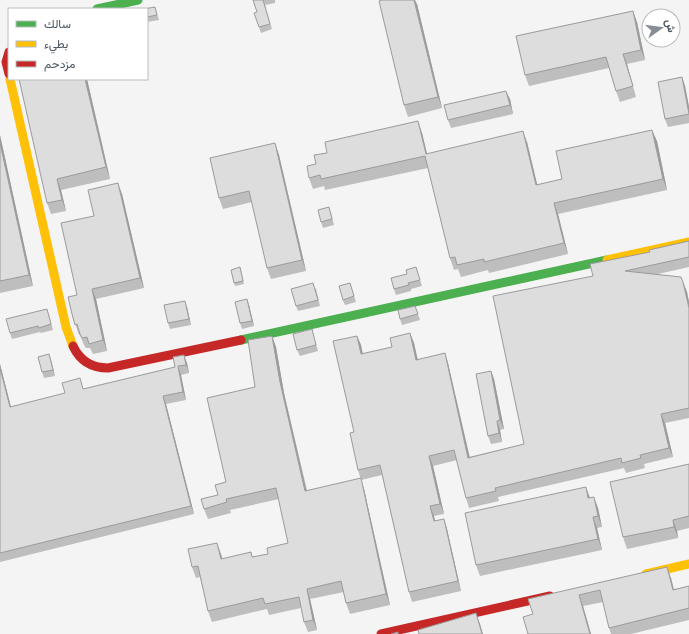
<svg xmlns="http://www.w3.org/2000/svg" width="689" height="634" viewBox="0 0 689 634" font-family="'DM Sans',Vazirmatn,sans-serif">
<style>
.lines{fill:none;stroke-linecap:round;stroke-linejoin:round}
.fast{stroke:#4caf50;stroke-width:9}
.slow{stroke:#ffc107;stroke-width:9}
.jam{stroke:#c62828;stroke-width:9}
.wall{fill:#bebebf}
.shaded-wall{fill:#9b9b9b}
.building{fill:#ddddde;stroke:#9b9b9b}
</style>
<rect width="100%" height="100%" fill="#f4f4f4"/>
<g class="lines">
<g class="fast">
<path d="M97 9 138 0"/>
<path d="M241 340 607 260"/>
</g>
<g class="slow">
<path d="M10 79 66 327 73 346"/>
<path d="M607 260 689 242"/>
<path d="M646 574 689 564"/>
</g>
<g class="jam">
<path d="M9 52 6 62 9 74"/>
<path d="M73 346C80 361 91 368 108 368L241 340"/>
<path d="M381 634 550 596"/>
</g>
</g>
<g class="wall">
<path d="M253 0H275V3L265 5 272 29 261 33 259 27 257 12Z"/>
<path d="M417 4 442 108 408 117 404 105Z"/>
<path d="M155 7 159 20 147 22V9Z"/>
<path d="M637 22 645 60 627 64 636 97 620 102 616 91 609 68 529 86 525 75Z"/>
<path d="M682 77 685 86 689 107V123L668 127 665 119Z"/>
<path d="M87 79 110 179 61 190 66 211 51 214 47 203Z"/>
<path d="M510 99 513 114 451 128 448 120Z"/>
<path d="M422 133 427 154 527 142 537 185 562 179 657 141 667 190 558 214 568 254 489 273 488 270 461 277 458 269 454 270 450 258 428 168 325 190 324 186 313 189 309 178 316 164Z"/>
<path d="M0 135 33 286 0 293Z"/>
<path d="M275 143 279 155 306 271 271 279 267 268 252 202 223 209 219 198Z"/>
<path d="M122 194 144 288 96 299 107 351 93 354 90 348H86L84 345 80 335H79L72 314 77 295 94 216Z"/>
<path d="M331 213 334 225 323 228 321 222Z"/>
<path d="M689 241V267L658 274 683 282 687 292 689 302V418L665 423 673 457 644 464 645 468 626 473 624 468 498 497 499 501 469 508 466 498 457 460 433 466 444 514 434 516 435 521 444 519 447 529 461 591 412 602 409 592 382 475 361 480 358 470 354 432 357 336 361 345 362 354 392 347 410 333 414 343 417 360 445 353 448 363 469 457 524 444 593 276 650 252Z"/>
<path d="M416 267 422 286 411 289V291L396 295 394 289 407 274Z"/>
<path d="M241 270 244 284 235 286 234 283Z"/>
<path d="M350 283 356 302 345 305 343 300Z"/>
<path d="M316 288 320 306 298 311 296 306Z"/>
<path d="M249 305 254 326 242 329 240 323Z"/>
<path d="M415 306 420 320 402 325 400 319Z"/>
<path d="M187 307 191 325 170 329 168 323Z"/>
<path d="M49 315 53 330 41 333 40 332 12 339 10 333Z"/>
<path d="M312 329 318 351 300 356 297 350Z"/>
<path d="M272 336 276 347 284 393 307 490 364 489 390 605 350 614 346 603 344 592 310 599 317 630 308 632 304 622 301 608 269 615 267 609 212 622 208 611 200 577 196 578 192 567 221 554 222 559 251 552 252 557 268 554 288 543 279 499 230 510 231 513 208 519 204 509 218 495 226 482 255 387Z"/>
<path d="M51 360 55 376 44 378 42 372Z"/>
<path d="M187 363 189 373 181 375 186 400 166 404 194 514 0 562V364L11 407 175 367Z"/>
<path d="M491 371 494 379 504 429 500 430 502 442 491 444 488 436Z"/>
<path d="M689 464V528L677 531 678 538 627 549 623 537Z"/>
<path d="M590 498 598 508 602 527 597 528 602 550 480 576 476 565Z"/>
<path d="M671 578 674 589 689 586V620L631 634H611L609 628 603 602 583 606 591 634H528L533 614 528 599Z"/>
</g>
<g class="shaded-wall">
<path d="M414 0H415L417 4 442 108 438 97Z"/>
<path d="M633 11 637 22 645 60 641 50Z"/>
<path d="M623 54 627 64 636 97 633 86Z"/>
<path d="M682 77 685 86 689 107V114Z"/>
<path d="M85 79H87L110 179 106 167Z"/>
<path d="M506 91 510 99 513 114 510 105Z"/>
<path d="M418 121 422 133 430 166 426 154Z"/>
<path d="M652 130 657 141 667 190 663 179Z"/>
<path d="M523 131 527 142 540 196 536 185Z"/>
<path d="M0 135 33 286 29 275 0 143Z"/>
<path d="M275 143 279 155 306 271 302 260Z"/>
<path d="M57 179 61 190 66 211 62 200Z"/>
<path d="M118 183 122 194 144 288 140 278Z"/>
<path d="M554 203 558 214 568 254 564 243Z"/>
<path d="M683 282 687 292 689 302V308Z"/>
<path d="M92 289 96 299 107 351 103 340Z"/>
<path d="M247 299 249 305 254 326 252 321Z"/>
<path d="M185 301 187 307 191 325 189 319Z"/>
<path d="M410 333 414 343 420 369 416 360Z"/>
<path d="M272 336 276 347 284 393 309 502 305 491 280 382Z"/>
<path d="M357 336 361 345 365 364 361 354Z"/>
<path d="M445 353 448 363 472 467 468 458Z"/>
<path d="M49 354 51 360 55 376 53 370Z"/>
<path d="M184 355 187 363 189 373 186 365Z"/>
<path d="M0 364 13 415 10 407 0 368Z"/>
<path d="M178 366 181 375 186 400 183 392Z"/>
<path d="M491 371 494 379 504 429 500 420Z"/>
<path d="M163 396 166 404 194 514 191 506Z"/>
<path d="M661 414 665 423 673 457 669 448Z"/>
<path d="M497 421 500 430 502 442 499 433Z"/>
<path d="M429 456 433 466 444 514 440 504Z"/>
<path d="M361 478 364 489 390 605 386 594Z"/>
<path d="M586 487 590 498 592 510 588 498Z"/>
<path d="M594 497 598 508 602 527 598 516Z"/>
<path d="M430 506 434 516 437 531 434 521Z"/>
<path d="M593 517 597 528 602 550 598 539Z"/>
<path d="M444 519 447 529 461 591 458 581Z"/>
<path d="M673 520 677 531 678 538 674 527Z"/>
<path d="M217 543 221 554 225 570 221 559Z"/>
<path d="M667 567 671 578 676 600 673 590Z"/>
<path d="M307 589 310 599 317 630 313 620Z"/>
<path d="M579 595 583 606 591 634H590Z"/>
<path d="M476 613 480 624 483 634H482Z"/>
</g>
<g class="building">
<path d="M253 0H263L270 24 259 27 254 13 257 12Z"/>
<path d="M382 0H414L438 97 404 105 379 1Z"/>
<path d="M155 7 157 15 147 17V9H144Z"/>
<path d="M633 11 641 50 623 54 633 86 616 91 606 57 525 75 516 36Z"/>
<path d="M682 77 689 114 665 119 658 82Z"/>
<path d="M19 79H85L106 167 57 179 62 200 47 203Z"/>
<path d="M506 91 510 105 448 120 444 105Z"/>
<path d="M418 121 426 154 523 131 536 185 562 179 556 151 652 130 663 179 554 203 564 243 484 262V259L457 265 455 257 450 258 425 156 321 179 320 175 309 178 307 166 316 164 314 155 327 153 325 142Z"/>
<path d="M0 143 29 275 0 281Z"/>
<path d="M275 143 302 260 267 268 249 191 219 198 210 158Z"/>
<path d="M118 183 140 278 92 289 103 340 89 344 87 337 82 338 80 334 77 324 75 325 72 314 68 297 77 295 61 223 94 216 88 190Z"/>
<path d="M329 207 332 219 321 222 318 210Z"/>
<path d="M689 241V257L625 271 681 277 683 282 689 308V408L661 414 669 448 640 455 641 458 622 463 621 458 495 488 496 491 466 498 454 450 429 456 440 504 430 506 434 521 444 519 458 581 409 592 380 465 358 470 350 433 354 432 333 341 357 336 361 354 392 347 390 338 410 333 416 360 445 353 468 458 524 444 493 296 593 276 590 264 650 252 649 250Z"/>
<path d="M240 267 243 281 234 283 231 270Z"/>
<path d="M416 267 420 280 408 283 409 285 394 289 391 278 407 274 406 270Z"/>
<path d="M313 283 318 300 296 306 291 289Z"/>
<path d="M350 283 354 296 343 300 339 286Z"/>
<path d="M247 299 252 321 240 323 235 302Z"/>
<path d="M185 301 189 319 168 323 164 305Z"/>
<path d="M415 306 418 314 400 319 398 310Z"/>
<path d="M47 309 51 324 39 328 38 326 10 333 6 319Z"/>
<path d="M312 329 316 345 297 350 293 334Z"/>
<path d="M272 336 280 382 305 491 361 478 386 594 346 603 341 581 307 589 313 620 304 622 299 597 265 604 263 598 208 611 198 566 192 567 188 549 217 543 221 559 251 552 252 557 268 554 267 548 288 543 276 488 226 499 227 502 204 509 201 499 218 495 215 485 226 482 207 398 255 387 248 340Z"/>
<path d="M49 354 53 370 42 372 38 357Z"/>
<path d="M184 355 186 365 178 366 183 392 163 396 191 506 0 553V368L10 407 65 393 62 383 80 378 83 389 175 367 173 357Z"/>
<path d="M491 371 500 420 497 421 499 433 488 436 476 374Z"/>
<path d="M689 464V516L673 520 674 527 623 537 610 482Z"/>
<path d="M586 487 588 498 594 497 598 516 593 517 598 539 476 565 465 513Z"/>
<path d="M667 567 673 590 689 586V608L609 628 600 590 579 595 590 634H528L523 617 533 614 528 599Z"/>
<path d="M476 613 482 634H419L418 630Z"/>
<path d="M398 632V634H391Z"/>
</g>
<rect x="8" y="8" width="140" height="72" fill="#ffffff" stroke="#b7bbc0"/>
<rect x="16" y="21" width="20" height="6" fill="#4caf50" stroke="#b7bbc0"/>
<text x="44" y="28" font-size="12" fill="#4a5661">سالك</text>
<rect x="16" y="41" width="20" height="6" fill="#ffc107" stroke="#b7bbc0"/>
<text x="44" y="48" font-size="12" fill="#4a5661">بطيء</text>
<rect x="16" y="61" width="20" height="6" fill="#c62828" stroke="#b7bbc0"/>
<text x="44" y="68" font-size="12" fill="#4a5661">مزدحم</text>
<g transform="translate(661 28) rotate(76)"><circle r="19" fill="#ffffff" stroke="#b7bbc0"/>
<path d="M0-3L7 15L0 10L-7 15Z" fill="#868d94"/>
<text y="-6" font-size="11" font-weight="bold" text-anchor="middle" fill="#4a5661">ش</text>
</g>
</svg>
